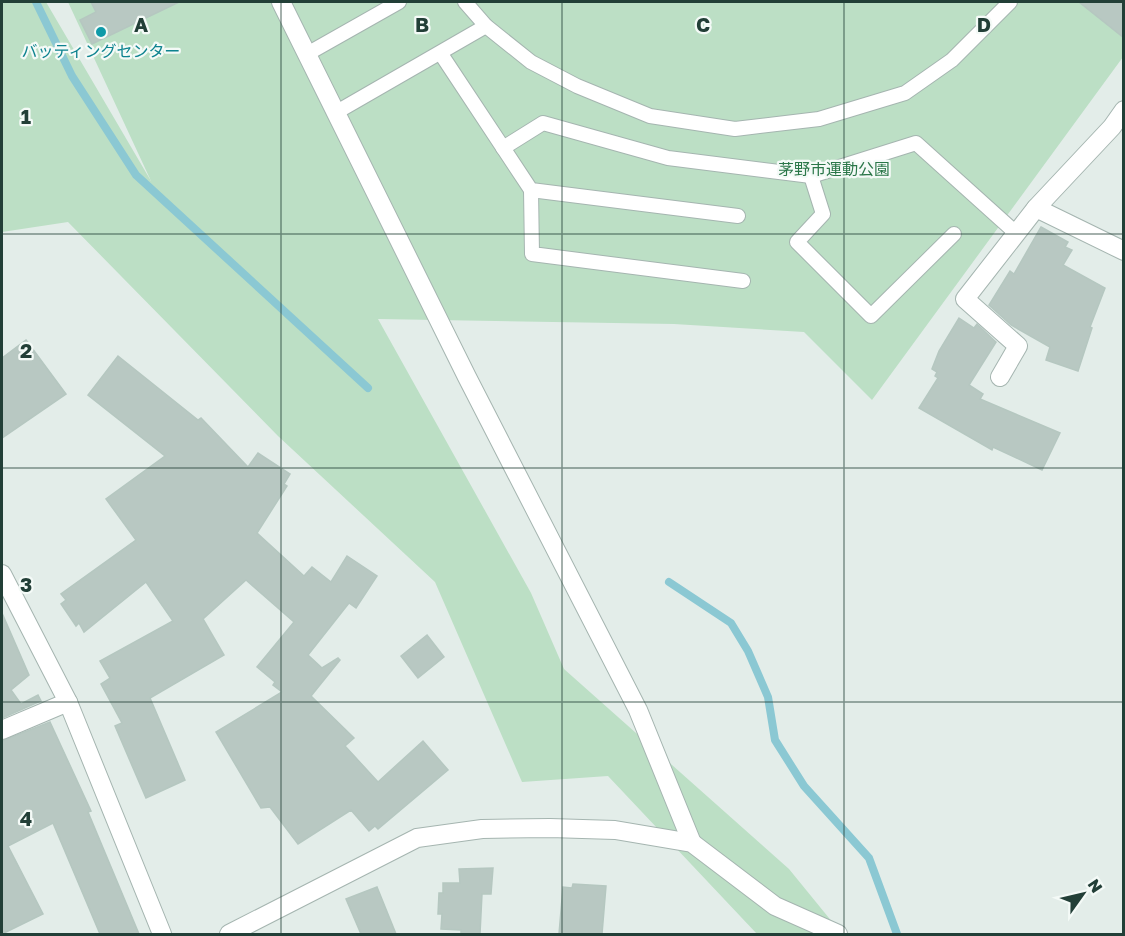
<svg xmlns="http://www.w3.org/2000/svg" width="1125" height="936" viewBox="0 0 1125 936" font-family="'Golos Text','Noto Sans JP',sans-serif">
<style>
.green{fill:#bcdfc5}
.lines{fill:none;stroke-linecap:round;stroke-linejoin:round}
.stream{stroke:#8bc8d3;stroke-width:8}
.building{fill:#b8c8c2;stroke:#b5c7c0;stroke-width:1.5}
.service-casing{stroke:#a5b5b0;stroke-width:16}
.minor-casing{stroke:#a5b5b0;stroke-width:20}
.tertiary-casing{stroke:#a5b5b0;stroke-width:20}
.service{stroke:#fff;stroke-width:14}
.minor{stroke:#fff;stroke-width:18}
.tertiary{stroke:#fff;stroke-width:18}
.grid{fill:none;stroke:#223f37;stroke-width:1.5;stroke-opacity:0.55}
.culture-dot{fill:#0f9aa8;stroke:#f4faf7;stroke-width:2}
.labels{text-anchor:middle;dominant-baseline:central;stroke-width:4.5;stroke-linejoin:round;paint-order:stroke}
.culture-label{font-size:16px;fill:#0d838f;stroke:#f4faf7}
.park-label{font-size:16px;fill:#2b7749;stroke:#f4faf7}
.grid-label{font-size:20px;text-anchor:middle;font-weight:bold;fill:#223f37;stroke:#f4faf7;stroke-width:4.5;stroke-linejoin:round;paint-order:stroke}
</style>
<rect width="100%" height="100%" fill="#e3ede9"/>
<path class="green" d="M2 2H46L151 181 68 2H1123V57L872 400 804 332 674 324 378 319 531 593 564 669 789 869 842 934H757L608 776 522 782 435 582 278 436 68 222 2 232Z"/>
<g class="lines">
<g class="stream">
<path d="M36 2 72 76 136 175 368 388"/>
<path d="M669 582 731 623 748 651 768 697 775 740 804 786 869 858 897 934"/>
</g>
</g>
<g class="building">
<path d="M91 2H179L92 44 80 20 96 12Z"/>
<path d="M1079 2H1124V38Z"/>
<path d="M1041 227 1068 242 1065 247 1072 250 1063 265 1105 288 1090 327 1092 328 1078 371 1046 360 1050 347 1011 325 989 305 1010 271 1014 274Z"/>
<path d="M959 318 974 328 977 324 996 342 969 385 983 394 980 399 1060 433 1042 470 993 447 992 450 919 408 938 378 935 376 937 372 932 369 939 351Z"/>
<path d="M26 340 66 394 2 438V358Z"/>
<path d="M118 356 198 420 201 418 248 467 258 453 290 474 284 484 287 486 257 533 304 576 312 567 331 582 347 556 377 576 356 608 349 603 308 655 322 668 338 658 340 660 311 696 354 738 345 746 378 782 423 741 448 770 378 829 375 826 369 831 351 810 298 844 270 807 261 808 216 732 282 692 273 685 275 682 257 667 294 622 246 580 203 619 224 655 150 698 185 780 146 798 115 726 122 723 101 684 110 678 100 661 173 621 146 582 84 632 79 623 76 626 61 604 66 600 61 594 136 540 106 499 165 456 88 395Z"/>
<path d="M2 613 29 675 11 690 21 704 38 695 41 701 2 718Z"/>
<path d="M427 635 444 657 418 678 401 656Z"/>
<path d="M50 722 91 811 88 812 139 934H100L53 823 8 846 43 914 2 934V741Z"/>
<path d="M493 868 491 894H482L480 934H461V930L441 929 442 914H438L439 893H443V883H460L459 869Z"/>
<path d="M573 884 606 886 602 934H559L563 887 572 888Z"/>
<path d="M377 887 396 934H361L346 899Z"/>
</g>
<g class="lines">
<defs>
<g id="service">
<path d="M465 2 486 26 531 62 577 86 650 116 735 129 819 119 905 93 952 60 1010 2"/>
<path d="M307 54 399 2"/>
<path d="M441 54 531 190 738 216"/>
<path d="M335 113 486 26"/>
<path d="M503 148 543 123 668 158 811 176 916 143 1016 233"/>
<path d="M811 176 823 214 797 242 871 316 954 234"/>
<path d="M531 190 532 254 743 281"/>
</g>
<g id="minor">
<path d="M1124 110 1112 127 1036 208 1124 251"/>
<path d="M1000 377 1018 346 965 299 1036 208"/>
<path d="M2 730 68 702"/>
</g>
<g id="tertiary">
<path d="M281 2 467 377 638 710 692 843"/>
<path d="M2 574 68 702 162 934"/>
<path d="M229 934 417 838 482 829 550 828 615 830 692 843 775 906 838 934"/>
</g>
</defs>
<use href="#service" class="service-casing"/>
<use href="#minor" class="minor-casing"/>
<use href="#tertiary" class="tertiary-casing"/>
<use href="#service" class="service"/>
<use href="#minor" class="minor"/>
<use href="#tertiary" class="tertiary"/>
</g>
<path class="grid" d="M281 2V934M562 2V934M844 2V934M2 234H1124M2 468H1124M2 702H1124"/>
<circle class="culture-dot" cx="101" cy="32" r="6"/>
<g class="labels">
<g class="culture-label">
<text x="101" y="51">バッティングセンター</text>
</g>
<g class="park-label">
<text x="834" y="169">茅野市運動公園</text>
</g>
</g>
<g class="grid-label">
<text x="141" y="32">A</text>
<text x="422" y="32">B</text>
<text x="703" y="32">C</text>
<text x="984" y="32">D</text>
<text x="26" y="124">1</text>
<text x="26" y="358">2</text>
<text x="26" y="592">3</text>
<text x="26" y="826">4</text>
</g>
<rect width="1125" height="936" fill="none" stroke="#223f37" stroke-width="6"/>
<g transform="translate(1083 894) rotate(56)" stroke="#f4faf7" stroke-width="4.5" paint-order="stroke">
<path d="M0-4.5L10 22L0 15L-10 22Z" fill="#223f37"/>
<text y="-9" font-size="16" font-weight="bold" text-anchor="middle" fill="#223f37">N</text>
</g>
</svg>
